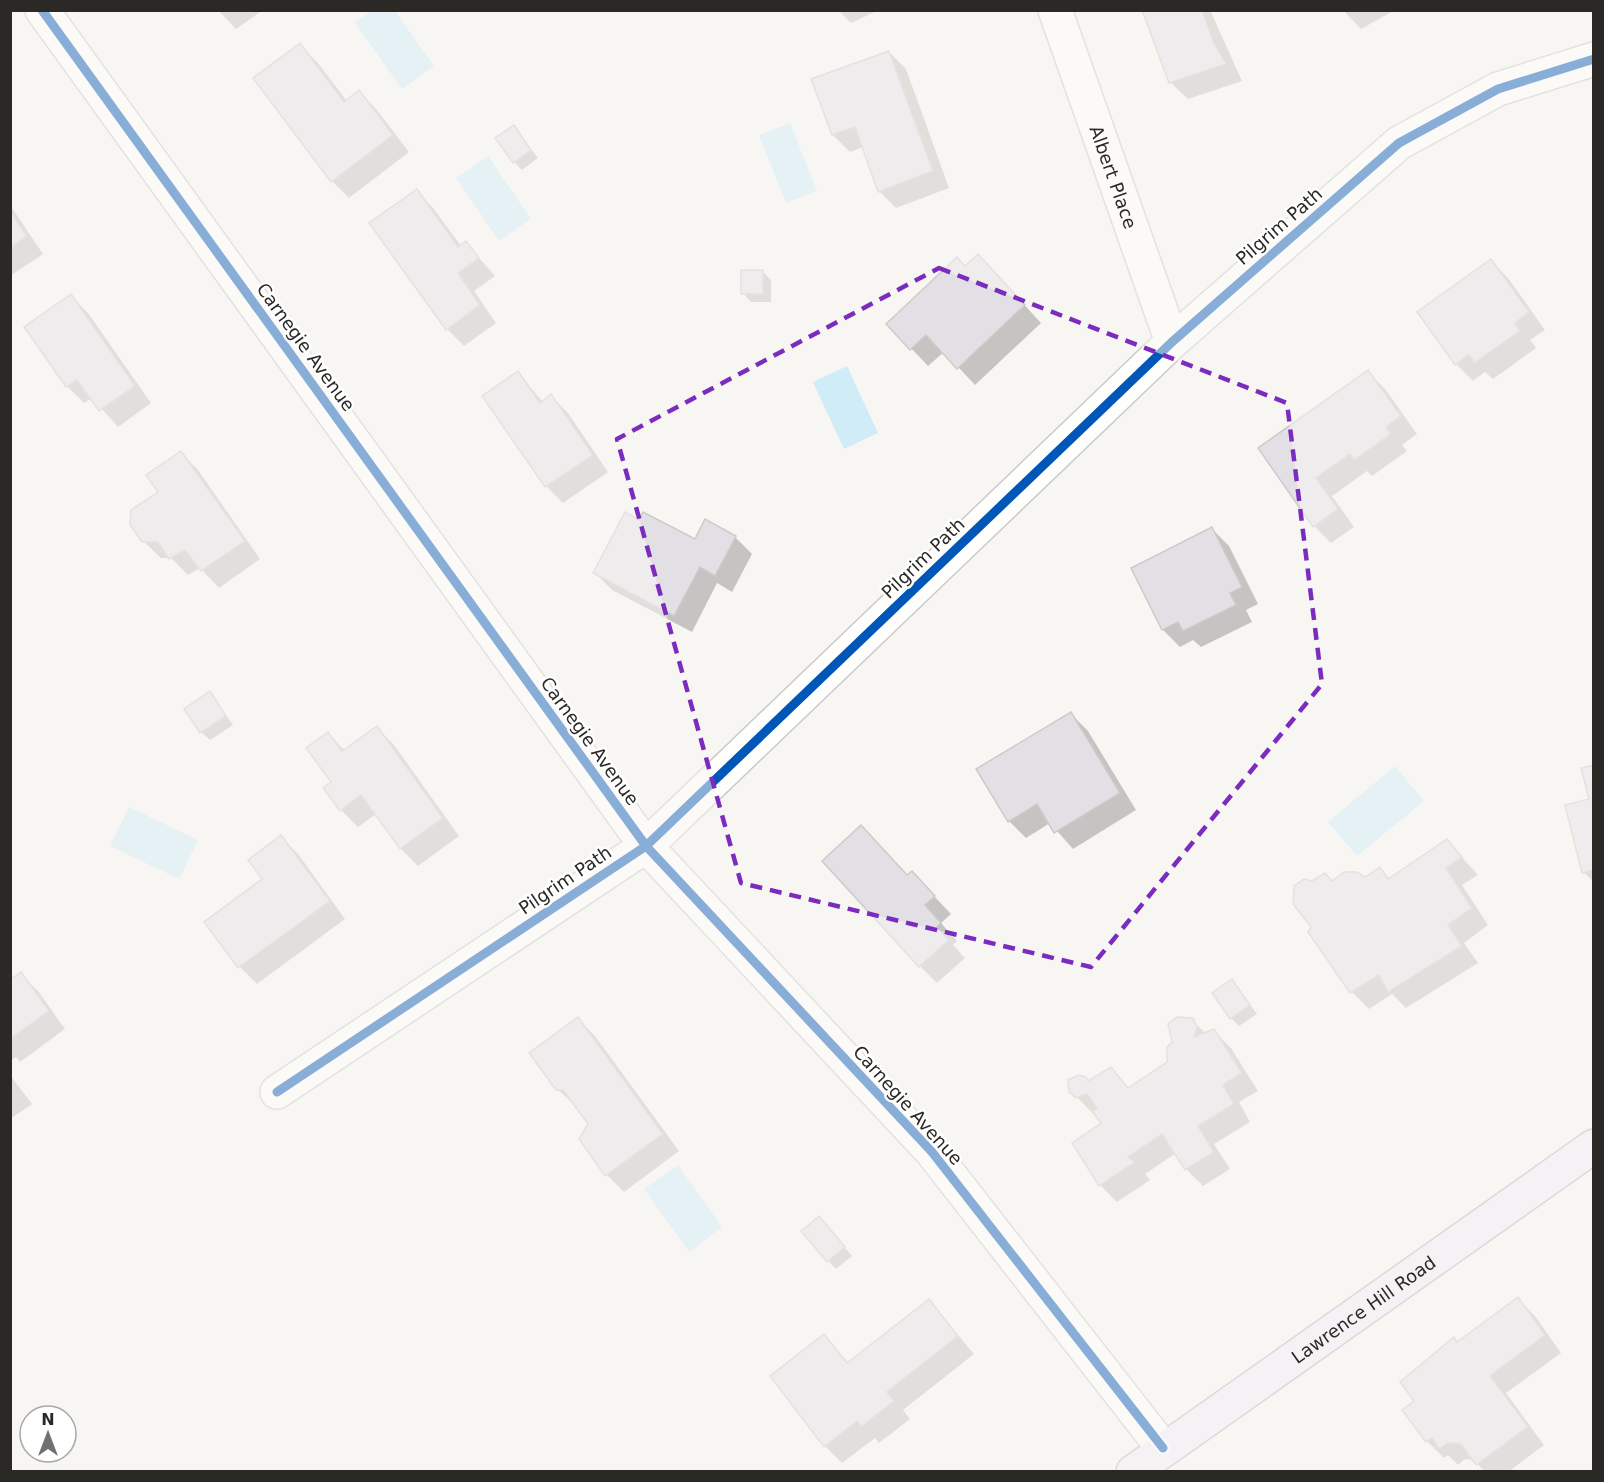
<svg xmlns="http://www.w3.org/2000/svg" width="1604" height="1482" viewBox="0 0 1604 1482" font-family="'DejaVu Sans',sans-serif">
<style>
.water{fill:#cfecf7}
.shadow{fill:#0003}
.building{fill:#e2e0e4;stroke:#cccbcb;stroke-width:1.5}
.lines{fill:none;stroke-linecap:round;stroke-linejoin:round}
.minor-casing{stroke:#cbcac8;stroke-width:36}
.major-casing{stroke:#bab6c0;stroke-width:36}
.minor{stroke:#fefefd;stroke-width:33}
.major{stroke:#f0eef5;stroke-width:33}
.cycleway-casing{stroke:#fff;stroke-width:13}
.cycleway{stroke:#0057b8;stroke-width:9}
.marked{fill:none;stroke:#7b2cbf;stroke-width:4.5;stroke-dasharray:12 8;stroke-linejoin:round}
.labels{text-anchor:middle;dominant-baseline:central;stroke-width:5;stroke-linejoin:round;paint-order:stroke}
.street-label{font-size:18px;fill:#2b2926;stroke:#fff}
</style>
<rect width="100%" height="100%" fill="#f8f6f3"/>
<g class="water">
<path d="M373 10 395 11 434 66 402 89 355 23Z"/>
<path d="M790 123 817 191 786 203 759 135Z"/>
<path d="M488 156 531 219 499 241 456 178Z"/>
<path d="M847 366 878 433 844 449 813 382Z"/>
<path d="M1395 766 1424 801 1357 856 1328 822Z"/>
<path d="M129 807 198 840 179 879 110 846Z"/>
<path d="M678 1165 722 1227 689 1252 644 1189Z"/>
</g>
<g class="shadow">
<path d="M218 10H263L236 29Z"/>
<path d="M838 10H879L851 23Z"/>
<path d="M1144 10H1210L1242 81 1188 99 1170 82Z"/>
<path d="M1343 10H1395L1361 29Z"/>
<path d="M300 45 317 62 347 101 359 92 376 109 409 152 349 198 332 181Z"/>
<path d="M889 52 906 69 949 188 896 208 879 191 863 147 850 152 833 135 813 80Z"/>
<path d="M514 127 538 158 522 170 514 162Z"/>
<path d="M416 191 433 208 461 246 466 243 495 276 474 291 496 323 464 346 447 329Z"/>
<path d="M10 205 43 254 10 276Z"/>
<path d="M1491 261 1508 278 1545 330 1530 340 1536 348 1493 379 1485 372 1473 381 1456 364Z"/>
<path d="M965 268 995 273 1041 323 975 385 944 352 928 366 888 324Z"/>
<path d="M763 272 771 280V302H751L743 293Z"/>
<path d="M71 296 88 313 151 403 118 427 92 398 84 403 67 386Z"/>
<path d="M1368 372 1385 389 1417 434 1402 445 1407 451 1372 476 1367 471 1332 496 1354 527 1331 543 1314 526 1260 448Z"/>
<path d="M518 373 543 402 551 396 568 413 608 472 563 503 546 486Z"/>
<path d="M181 453 198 470 260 559 219 588 200 568 188 575 171 558H161L143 541Z"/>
<path d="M640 522 695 541 735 537 752 554 732 592 717 583 692 632 612 590 595 573Z"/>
<path d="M1212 529 1229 546 1258 604 1246 610 1252 622 1201 647 1193 640 1180 647 1163 630 1133 569Z"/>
<path d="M210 693 233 725 210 740 201 732Z"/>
<path d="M1071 714 1088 731 1136 810 1073 849 1050 823 1026 838 1009 821Z"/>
<path d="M377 728 394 745 459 836 418 866 401 849 376 814 358 827 341 810 333 783 328 733 345 751Z"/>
<path d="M1594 766V882L1583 872Z"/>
<path d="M281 837 298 854 345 919 257 984 240 967 207 922 264 880Z"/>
<path d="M1447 841 1478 875 1462 885 1488 925 1464 943 1478 963 1406 1008 1392 994 1369 1009 1352 992 1309 932 1313 927V882L1365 879 1380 869 1390 879Z"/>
<path d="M912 873 951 914 941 923 957 941 953 945 965 958 937 983 920 966 908 877Z"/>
<path d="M20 974 38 991 65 1029 20 1062 16 1057 10 1061V981Z"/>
<path d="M1232 981 1257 1014 1239 1026 1231 1018Z"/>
<path d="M578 1019 595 1036 679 1151 624 1192 607 1175 590 1124 577 1107 557 1089Z"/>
<path d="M1192 1020 1206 1034 1214 1031 1231 1048 1258 1091 1239 1102 1250 1122 1214 1144 1230 1169 1203 1186 1186 1169 1176 1153 1145 1174 1150 1180 1117 1202 1100 1185 1103 1124 1071 1091 1111 1069 1130 1089 1169 1063Z"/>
<path d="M10 1075 32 1104 10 1119Z"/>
<path d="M827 1226 852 1256 836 1269 828 1261Z"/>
<path d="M1518 1299 1535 1316 1561 1353 1506 1393 1544 1445 1508 1472H1485L1474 1460 1465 1459 1458 1465 1448 1455 1444 1458 1427 1441 1416 1401 1423 1367 1421 1364 1454 1339 1458 1343Z"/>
<path d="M929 1301 974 1354 903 1410 910 1419 879 1443 875 1438 842 1463 825 1446 772 1377 824 1336 849 1363Z"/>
</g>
<g class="building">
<path d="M1142 10H1202L1214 43 1226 64 1169 83Z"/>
<path d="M300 43 344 102 359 90 393 135 331 182 253 78Z"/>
<path d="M889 51 933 171 878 192 855 127 832 135 811 79Z"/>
<path d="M514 125 531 150 513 163 495 138Z"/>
<path d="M417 189 458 247 466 241 479 258 458 273 480 305 446 330 369 223Z"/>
<path d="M10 211 27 236 10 248Z"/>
<path d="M978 254 1025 305 957 369 926 335 910 350 886 324 957 257 965 266Z"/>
<path d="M1491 259 1529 312 1515 323 1520 331 1474 363 1469 355 1455 365 1417 312Z"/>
<rect x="741" y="270" width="22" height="24"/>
<path d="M71 294 135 386 99 411 77 380 66 387 24 327Z"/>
<path d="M1368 370 1401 416 1386 427 1391 434 1354 460 1350 454 1316 478 1338 509 1313 527 1258 448Z"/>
<path d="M518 371 540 403 551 394 593 455 545 487 482 396Z"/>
<path d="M181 451 245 541 201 571 185 550 169 559 158 542H142L130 525 131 510 158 492 146 475Z"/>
<path d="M625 512 639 520 643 512 695 539 705 519 736 536 715 576 700 567 674 616 593 573Z"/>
<path d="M1212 527 1242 587 1230 593 1236 605 1183 631 1178 622 1162 630 1131 568Z"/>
<path d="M210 691 226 716 200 733 184 709Z"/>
<path d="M1071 712 1120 793 1054 833 1037 804 1008 822 976 769Z"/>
<path d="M377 726 443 818 400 849 361 795 340 811 323 788 331 782 306 748 328 732 342 751Z"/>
<path d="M1594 765V870L1582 873 1565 805 1589 799 1581 768Z"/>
<path d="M861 825 907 875 912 871 935 896 925 905 941 923 937 927 949 940 919 967 822 861Z"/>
<path d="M281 835 330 901 238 968 204 922 262 879 248 860Z"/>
<path d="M1447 839 1462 857 1446 868 1472 908 1448 925 1462 946 1388 992 1379 975 1350 993 1308 932 1311 927 1293 904 1294 886 1304 879 1312 881 1325 873 1332 881 1344 872H1357L1365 877 1380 867 1388 879Z"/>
<path d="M21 972 49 1011 10 1039V980Z"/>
<path d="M1232 979 1250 1005 1230 1019 1212 993Z"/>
<path d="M578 1017 663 1134 605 1176 579 1139 588 1124 563 1090H556L529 1053Z"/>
<path d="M1177 1017 1193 1018 1197 1028 1194 1037 1214 1029 1242 1073 1223 1085 1234 1104 1198 1126 1214 1152 1185 1170 1162 1134 1128 1157 1135 1162 1099 1186 1072 1143 1101 1123 1092 1111 1097 1109 1087 1094 1076 1098 1069 1092 1068 1080 1078 1075 1086 1077 1088 1081 1111 1067 1128 1088 1167 1062V1047L1172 1042 1168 1024Z"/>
<path d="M819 1216 845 1247 827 1262 801 1231Z"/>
<path d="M1518 1297 1545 1335 1490 1376 1528 1427 1476 1465 1461 1444 1448 1443 1439 1449 1432 1438 1426 1442 1402 1410 1414 1401 1400 1382 1454 1337 1457 1342Z"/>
<path d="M929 1299 958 1336 887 1392 894 1401 861 1427 857 1421 824 1447 770 1376 824 1334 847 1363Z"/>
</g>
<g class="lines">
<defs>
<g id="minor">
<path d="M42 10 646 846 932 1152 1163 1448"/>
<path id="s1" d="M1055 10 1172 342"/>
<path d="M277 1092 646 846 1172 342 1399 143 1498 89 1594 59"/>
</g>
<g id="major">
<path id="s2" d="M1133 1472 1594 1146"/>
</g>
</defs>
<use href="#minor" class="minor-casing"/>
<use href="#major" class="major-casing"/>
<use href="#minor" class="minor"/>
<use href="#major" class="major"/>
<defs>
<g id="cycleway">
<path d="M42 10 646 846 932 1152 1163 1448"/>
<path d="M277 1092 646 846 1172 342 1399 143 1498 89 1594 59"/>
</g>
</defs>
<use href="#cycleway" class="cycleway-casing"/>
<use href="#cycleway" class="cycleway"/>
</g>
<path d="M0 0H1604V1482H0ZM939 268 1287 403 1322 684 1091 967 741 883 617 439Z" fill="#f8f6f3" fill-opacity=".55" fill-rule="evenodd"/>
<path class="marked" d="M939 268 1287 403 1322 684 1091 967 741 883 617 439Z"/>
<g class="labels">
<g class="street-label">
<text stroke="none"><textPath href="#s1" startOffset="177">Albert Place</textPath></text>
<text transform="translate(1279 226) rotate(-41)">Pilgrim Path</text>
<text transform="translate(306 347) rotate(54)">Carnegie Avenue</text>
<text transform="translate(923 558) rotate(-44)">Pilgrim Path</text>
<text transform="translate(590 741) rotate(54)">Carnegie Avenue</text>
<text transform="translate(565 880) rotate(-34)">Pilgrim Path</text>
<text transform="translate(908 1105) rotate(48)">Carnegie Avenue</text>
<text stroke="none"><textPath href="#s2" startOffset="282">Lawrence Hill Road</textPath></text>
</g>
</g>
<rect width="1604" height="1482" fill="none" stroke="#2b2926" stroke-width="24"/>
<g transform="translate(48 1434)"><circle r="28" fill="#ffffff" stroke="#aaa9a8" stroke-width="1.5"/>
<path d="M0-4.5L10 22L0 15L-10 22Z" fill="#73716e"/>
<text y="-9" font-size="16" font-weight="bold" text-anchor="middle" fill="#2b2926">N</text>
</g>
</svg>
